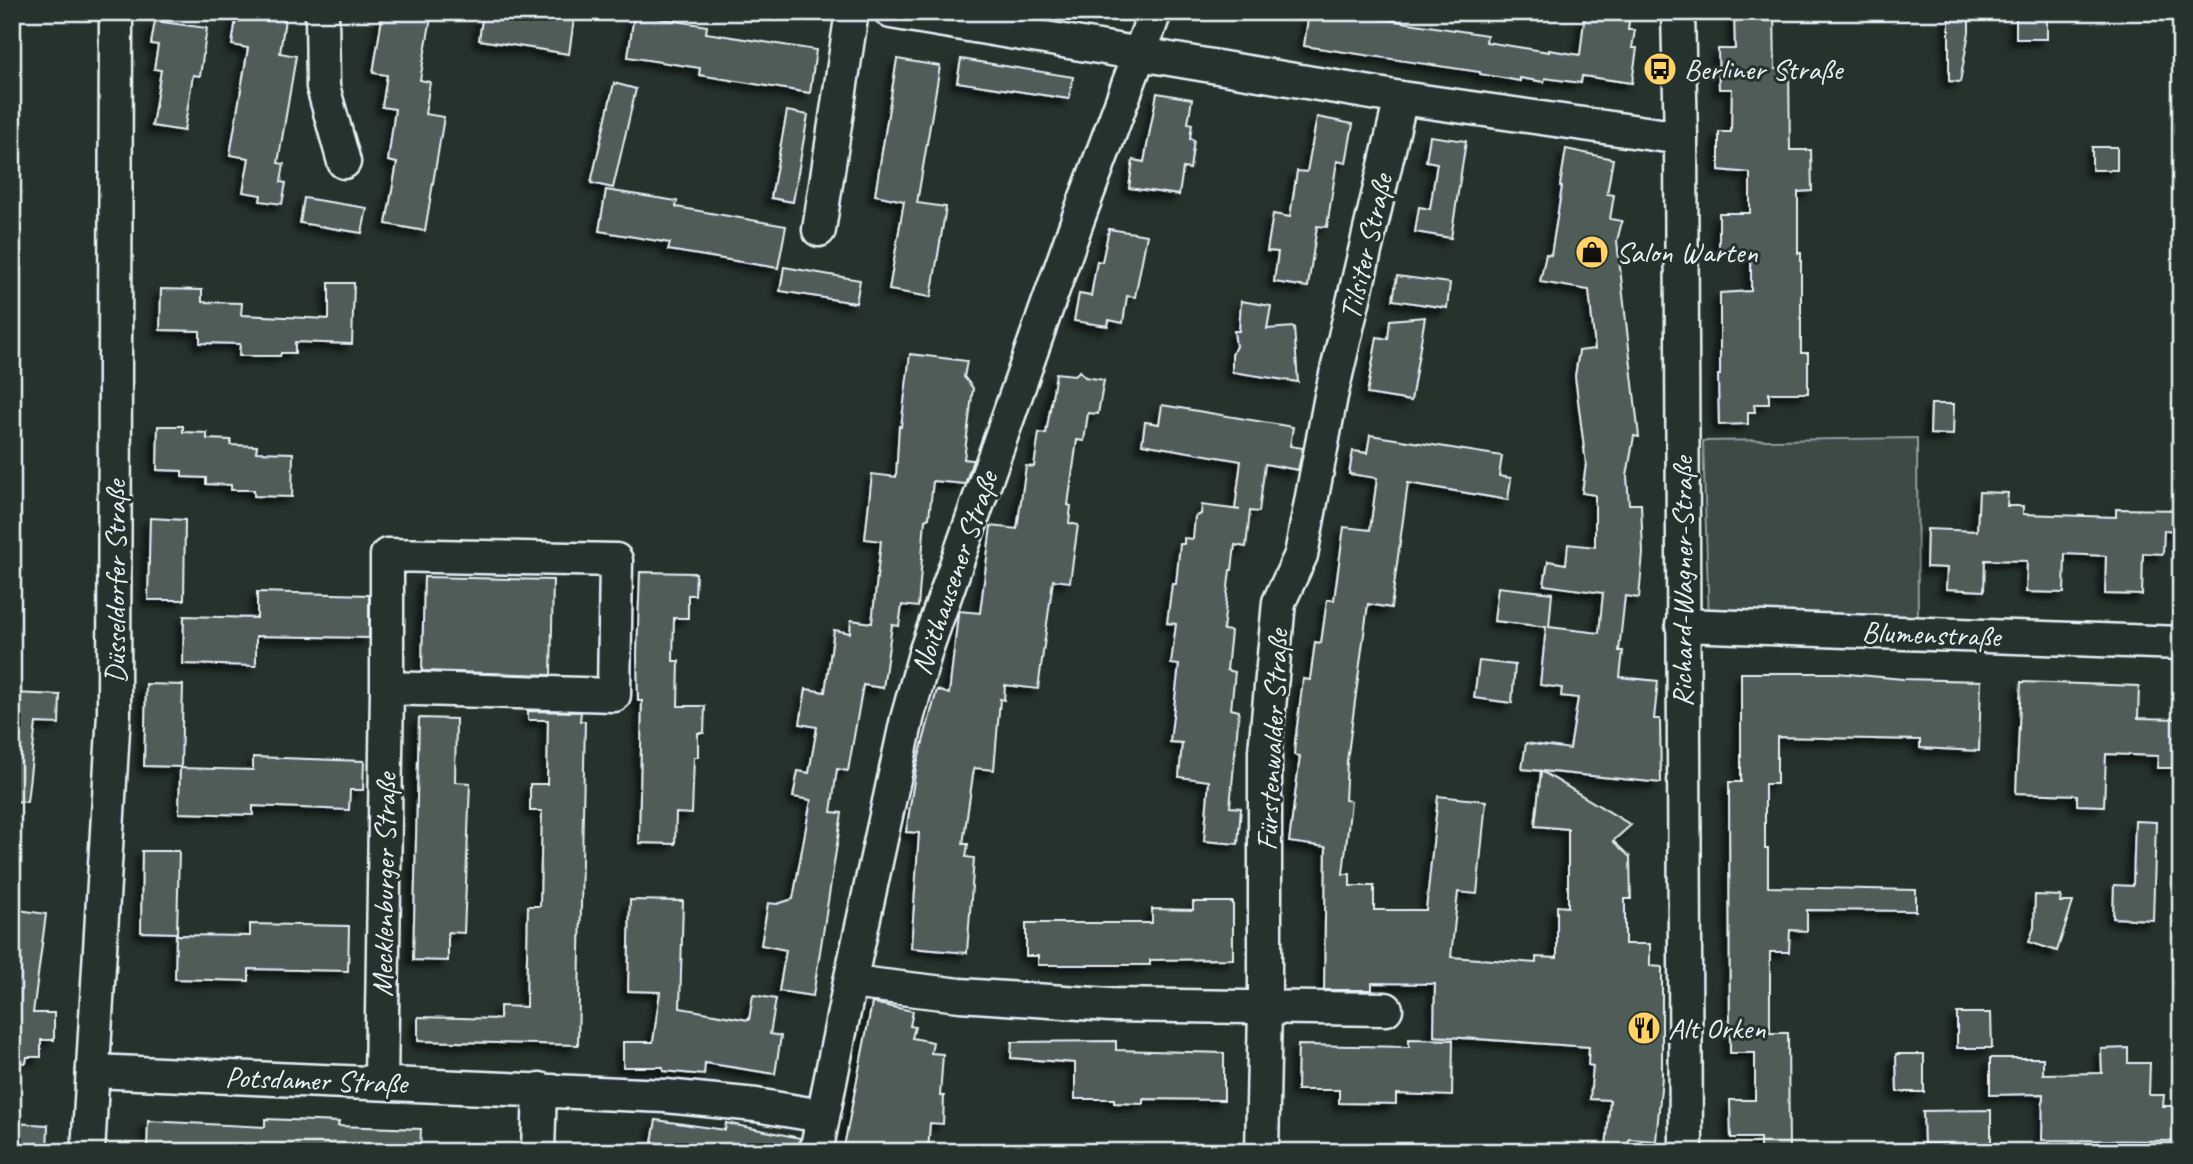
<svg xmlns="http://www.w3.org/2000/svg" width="2193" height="1164" viewBox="0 0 2193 1164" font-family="Caveat,sans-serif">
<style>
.green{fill:#3e4b47;stroke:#939ea0;stroke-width:2}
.building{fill:#505c59;stroke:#e8f1f8;stroke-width:2;filter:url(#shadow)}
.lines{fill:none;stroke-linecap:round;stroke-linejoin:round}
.minor-casing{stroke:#e8f1f8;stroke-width:37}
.minor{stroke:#26332d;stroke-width:32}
.labels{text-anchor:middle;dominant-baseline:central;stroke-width:6;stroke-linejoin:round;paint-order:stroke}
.poi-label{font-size:30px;fill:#e8f1f8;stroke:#26332d;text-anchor:start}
.street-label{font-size:30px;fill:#e8f1f8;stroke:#26332d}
</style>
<defs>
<filter id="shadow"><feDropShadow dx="-6" dy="6" stdDeviation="3.5" flood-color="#0009"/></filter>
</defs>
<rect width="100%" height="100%" fill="#26332d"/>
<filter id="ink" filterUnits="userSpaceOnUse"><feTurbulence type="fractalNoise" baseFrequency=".0143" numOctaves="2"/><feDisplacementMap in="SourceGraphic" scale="14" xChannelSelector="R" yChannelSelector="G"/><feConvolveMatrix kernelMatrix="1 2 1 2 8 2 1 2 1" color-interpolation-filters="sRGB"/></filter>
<g filter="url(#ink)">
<path class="green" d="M1917 438 1918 625 1709 620 1703 441Z"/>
<g class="building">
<path d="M237 12H286L280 53 296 56 278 163 284 164 281 182 286 183 282 204 260 201 261 195 243 192 249 158 230 155 248 48 232 45Z"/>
<path d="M383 12H432L420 80 430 82 425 114 444 117 425 231 386 224 397 163 388 161 395 109 382 107 387 75 373 73Z"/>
<path d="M483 12H575L569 54 479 40Z"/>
<path d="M1309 12H1337L1487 35 1486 42 1549 52V50L1580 55 1585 12H1630L1628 30H1635L1632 48H1637L1632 83 1582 76 1581 83 1545 78 1544 82 1520 78V81L1480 74V72L1304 46Z"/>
<path d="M1734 12H1774L1775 69H1789L1790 150H1811L1812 191 1798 192V253H1801V353H1808V393H1769V404H1754L1755 412H1748V424L1719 425 1718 375H1720V293L1751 291V250L1719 251V213H1750V173L1719 170V132H1731L1732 89H1719L1718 49H1735Z"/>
<path d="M1949 12H1969V32L1960 82 1949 81Z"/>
<rect x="2016" y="12" width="31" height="27"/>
<path d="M634 14 707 26 706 33 816 50 810 93 699 75 700 68 628 57Z"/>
<path d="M155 21 207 28 200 76 193 75 184 131 152 126 161 70 154 69 158 45 151 44Z"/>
<path d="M897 59 940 66 917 203 946 207 931 297 889 290 904 201 875 195Z"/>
<path d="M961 59 1073 77 1069 99 957 82Z"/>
<path d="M614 83 636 89 613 188 591 183Z"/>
<path d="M1157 93 1192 99 1188 123 1192 124 1190 139 1194 140 1190 169 1183 168 1179 195 1129 188 1133 160 1144 162Z"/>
<path d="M787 111 808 115 793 202 771 198Z"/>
<path d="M1317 117 1353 124 1346 163 1337 161 1327 227 1317 226 1308 287 1274 282 1278 252 1267 251 1273 214 1290 217 1297 171 1307 172Z"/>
<path d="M1430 136 1466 141 1451 238 1415 232 1419 207 1430 209 1437 163 1426 161Z"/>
<rect x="2092" y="147" width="25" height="23"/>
<path d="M1566 149 1613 159 1607 194 1614 195 1610 219 1622 221 1617 241 1639 437 1634 436 1627 476 1629 504H1641L1643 553 1639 598 1625 596 1619 651H1623L1620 677 1658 681 1654 719H1660L1661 783 1522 769 1526 743 1570 749 1578 698 1561 696 1562 688 1540 685 1546 627 1494 621 1498 587 1552 593 1549 627 1599 633 1603 593 1544 585 1548 561 1566 564 1568 544 1595 547V495L1582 493 1586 464 1575 376 1579 351 1595 349 1589 290 1540 282 1546 254 1551 255 1562 187 1560 186Z"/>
<path d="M606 190 677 201 676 207 786 226 778 268 668 250 670 243 599 231Z"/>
<path d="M304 198 367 208 362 233 300 223Z"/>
<path d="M1109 229 1147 235 1135 297 1127 296 1123 323 1109 320 1108 326 1074 321 1079 294 1091 296 1097 261 1102 262Z"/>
<path d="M784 267 860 280 856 303 780 291Z"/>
<path d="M1397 276 1450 283 1447 308 1393 300Z"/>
<path d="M329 283H354L352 344 295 342V353H281L280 356H239L240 344 200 343V331L160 330 161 289 202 290V302L242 303 241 315 329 319Z"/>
<path d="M1241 301 1271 306 1267 329 1294 327 1298 382 1232 372V355L1236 346 1234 331H1239Z"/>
<path d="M1425 317 1411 401 1367 394 1377 337 1388 339 1390 320Z"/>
<path d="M910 354 967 361 964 377 973 388 964 459 973 460 965 484 933 481 929 518 925 520 918 607 902 605 899 626 892 625 883 688 863 685 848 771 837 769 831 812 842 813 813 996 779 991 786 950 761 945 768 903 777 904 793 899 811 800 793 797 798 771 809 773 817 727 800 724 806 689 825 692 834 630 850 633 851 620 872 623 881 541 865 539 872 474 896 477 899 426 901 427Z"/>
<path d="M1080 371 1085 377 1104 380 1098 414 1088 413 1084 441 1077 440 1068 505 1071 506 1069 523 1078 525 1070 582 1053 580 1038 689 1005 685 1004 700 1000 699 994 770 974 768 963 844H968L966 857 974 858 967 953 911 948 919 833 906 832 916 768 937 690 949 694 958 615 959 611 980 613 991 526 1017 529 1026 466 1034 467 1039 433 1046 434 1056 373 1075 375Z"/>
<path d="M1931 404H1954L1953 435 1930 434Z"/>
<path d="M1162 405 1293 427 1290 446 1303 448 1298 470 1265 464 1259 512 1250 511 1246 547 1235 545 1232 570H1230L1223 630 1231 631 1227 670 1235 672 1231 709 1239 711 1230 807 1241 808 1238 844 1204 841 1209 781 1179 777 1182 743 1170 742 1179 665 1171 664 1176 624 1167 623 1172 584H1176L1180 544H1184V538L1193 539 1195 517 1201 514 1202 505 1240 510 1235 509 1241 461 1142 444 1145 422 1159 424Z"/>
<path d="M158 426H183V432L207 433V439L231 440V445L257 446 256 452 293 453 292 497 254 496V490H231V485L206 484V478L182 477V471L157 470Z"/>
<path d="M1370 435 1502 456 1499 476 1511 478 1508 500 1408 483 1391 608 1368 604 1347 761 1345 800 1351 801 1343 874H1350V886H1374V910H1426L1438 796 1486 801 1477 894 1458 892 1451 957 1536 963V957L1557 958V906L1568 907V829L1535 826 1541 771 1631 825 1613 841 1630 857 1631 899H1625V944H1650V966L1662 967V1077L1656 1141 1629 1139 1628 1151 1606 1149 1610 1100 1590 1099 1593 1066 1588 1065 1589 1047 1434 1036 1435 984 1372 983V990H1324L1326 847 1289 842 1300 756 1294 755 1295 742 1303 679 1310 680 1315 642 1321 643 1327 600H1334L1344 527 1370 530 1377 478 1349 474 1353 451 1367 453Z"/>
<path d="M1979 492 2008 493 2007 506H2023V514L2116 517V509L2179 510 2178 531 2164 530 2163 554 2143 553 2142 595 2105 594 2106 556 2065 554 2064 593 2026 592 2027 561 1985 560 1984 591 1946 589 1947 568 1926 567 1927 529 1977 531Z"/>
<path d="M150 518 185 520 184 600H148Z"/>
<path d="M640 572 696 573 695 595H688V618H674L673 661H679L678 706H705L704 733H698V757H694L692 814 676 813 675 844 639 843 642 701H638L637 655Z"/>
<path d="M424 577 553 580 551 675 422 671Z"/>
<path d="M257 592 369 595V638L256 636V666L183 664 184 616 257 618Z"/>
<path d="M1479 661 1515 665 1512 703 1474 698Z"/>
<path d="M1741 673H1837L1903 679 1981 681 1979 751 1920 748V740L1777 737V784H1765V849H1768V887L1916 890V911L1807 910V931L1790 930 1789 952H1770V1033H1788L1789 1152H1760V1138H1731L1730 1100H1755V1053H1730L1729 782H1741Z"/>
<path d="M2021 682 2139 686 2138 718 2181 719V768H2157L2158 756 2106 754 2104 806 2077 805V795L2016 793Z"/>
<path d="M146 684 183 685 181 767 144 766Z"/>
<path d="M12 693 60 695 59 724 36 723 27 802 12 801Z"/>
<path d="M528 711 581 712 580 721H585L578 1045 418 1041V1017L500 1019V1006L526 1007 528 906H540L542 811H530V784H547L548 720H528Z"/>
<path d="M419 718 456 719 455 782 470 783 464 933 448 932V961L413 960Z"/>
<path d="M253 757 364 761 363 790H350L349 810 253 806V815L179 813 180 768 253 770Z"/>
<path d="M2135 821 2156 822 2153 920 2113 918 2114 885 2133 886Z"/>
<path d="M142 851H179L177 933 141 932Z"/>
<path d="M2035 895 2061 896 2060 902H2073L2057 951 2029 942 2034 928Z"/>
<path d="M630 900 683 901 680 1008 749 1020 753 995 776 999 770 1034 781 1036 775 1074 705 1063 704 1075 663 1071V1067H623V1042H653L660 992 628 991Z"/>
<path d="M1193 902H1233V959L1150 960V965H1038V956H1026V923H1152V909L1193 910Z"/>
<path d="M12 909 46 914 33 1013H54V1040H41V1057H27L26 1063 12 1062Z"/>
<path d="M250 924 349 926 348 971 249 969V981L175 979 176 935 250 936Z"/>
<path d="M872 1003 913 1011 910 1026 915 1027 912 1038 933 1042 931 1053 943 1054 940 1096H944L943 1124 930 1123 928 1152H843Z"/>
<path d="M1957 1013H1991L1992 1048H1957Z"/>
<path d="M1409 1039 1453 1040 1452 1096 1396 1094V1104L1339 1103V1090H1297L1298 1045 1409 1047Z"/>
<path d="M1116 1041V1050L1224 1053V1100L1143 1099V1104L1114 1103V1099H1075V1063L1011 1058 1012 1042Z"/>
<path d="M2128 1048V1063H2150L2149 1095H2164L2163 1106H2181V1141L2042 1140 2043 1094 1990 1095V1058H2043V1074L2102 1073 2101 1049Z"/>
<path d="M1896 1054H1924V1092H1897Z"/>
<path d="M1991 1110V1144H1924L1923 1111Z"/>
<path d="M265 1119 339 1122 338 1126 421 1129 420 1152H147L148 1121 265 1127Z"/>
<path d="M656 1120 725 1130 726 1123 800 1138 798 1152H715L652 1142Z"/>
<path d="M12 1123 48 1125 47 1152H12Z"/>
</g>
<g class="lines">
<defs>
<g id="minor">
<path d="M322 12 323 87 344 162"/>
<path d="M891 12 1401 98 1681 138"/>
<path d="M1678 12 1681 138 1686 1152"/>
<path d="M819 230 852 12"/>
<path d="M1682 625 2181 643"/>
<path d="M850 982 960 995 1110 1005 1386 1009"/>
<path d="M93 1071 666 1096 756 1105 822 1116"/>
<path d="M381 1082 387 688V555L616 560 614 695 387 688"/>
<path d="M88 1152 114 713 116 12"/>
<path d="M538 1152 540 1089"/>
<path d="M816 1152 850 982 907 719 926 650 1078 219 1155 12"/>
<path d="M1262 1152 1265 1008V751L1279 602 1301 555 1331 396 1401 98"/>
</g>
</defs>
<use href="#minor" class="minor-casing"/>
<use href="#minor" class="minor"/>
</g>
</g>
<defs>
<symbol id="bus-disc" viewBox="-11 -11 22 22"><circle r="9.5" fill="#ffd166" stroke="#26332d"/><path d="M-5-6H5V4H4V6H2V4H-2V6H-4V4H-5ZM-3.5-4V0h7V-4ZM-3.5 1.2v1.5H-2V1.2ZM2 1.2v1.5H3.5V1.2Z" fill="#111"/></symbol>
<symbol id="shop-disc" viewBox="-11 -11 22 22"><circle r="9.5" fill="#ffd166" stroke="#26332d"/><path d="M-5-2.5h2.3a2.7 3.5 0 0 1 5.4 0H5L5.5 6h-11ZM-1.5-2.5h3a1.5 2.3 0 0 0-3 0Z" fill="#111"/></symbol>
<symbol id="restaurant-disc" viewBox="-11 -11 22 22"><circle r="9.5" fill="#ffd166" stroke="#26332d"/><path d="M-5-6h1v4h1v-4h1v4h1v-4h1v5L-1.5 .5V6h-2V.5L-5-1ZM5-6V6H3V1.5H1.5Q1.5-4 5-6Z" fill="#111"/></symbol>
</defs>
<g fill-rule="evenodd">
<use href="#bus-disc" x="1641" y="50" width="38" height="38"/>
<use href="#shop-disc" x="1573" y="233" width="38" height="38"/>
<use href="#restaurant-disc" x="1625" y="1009" width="38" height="38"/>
</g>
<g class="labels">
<g class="poi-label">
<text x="1684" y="69">Berliner Straße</text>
<text x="1616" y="252">Salon Warten</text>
<text x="1668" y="1028">Alt Orken</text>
</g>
<g class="street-label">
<text transform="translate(1366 247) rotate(-77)">Tilsiter Straße</text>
<text transform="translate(954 573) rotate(-71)">Noithausener Straße</text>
<text transform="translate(115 582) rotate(-90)">Düsseldorfer Straße</text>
<text transform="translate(1682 582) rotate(-90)">Richard-Wagner-Straße</text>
<text transform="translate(1931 634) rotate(2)">Blumenstraße</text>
<text transform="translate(1272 740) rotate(-87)">Fürstenwalder Straße</text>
<text transform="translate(384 885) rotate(-89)">Mecklenburger Straße</text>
<text transform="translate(316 1080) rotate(2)">Potsdamer Straße</text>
</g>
</g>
<rect width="2193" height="1164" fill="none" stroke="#26332d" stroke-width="42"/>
<rect x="21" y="21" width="2151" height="1122" fill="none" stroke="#e8f1f8" stroke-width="2.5" filter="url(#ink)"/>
</svg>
